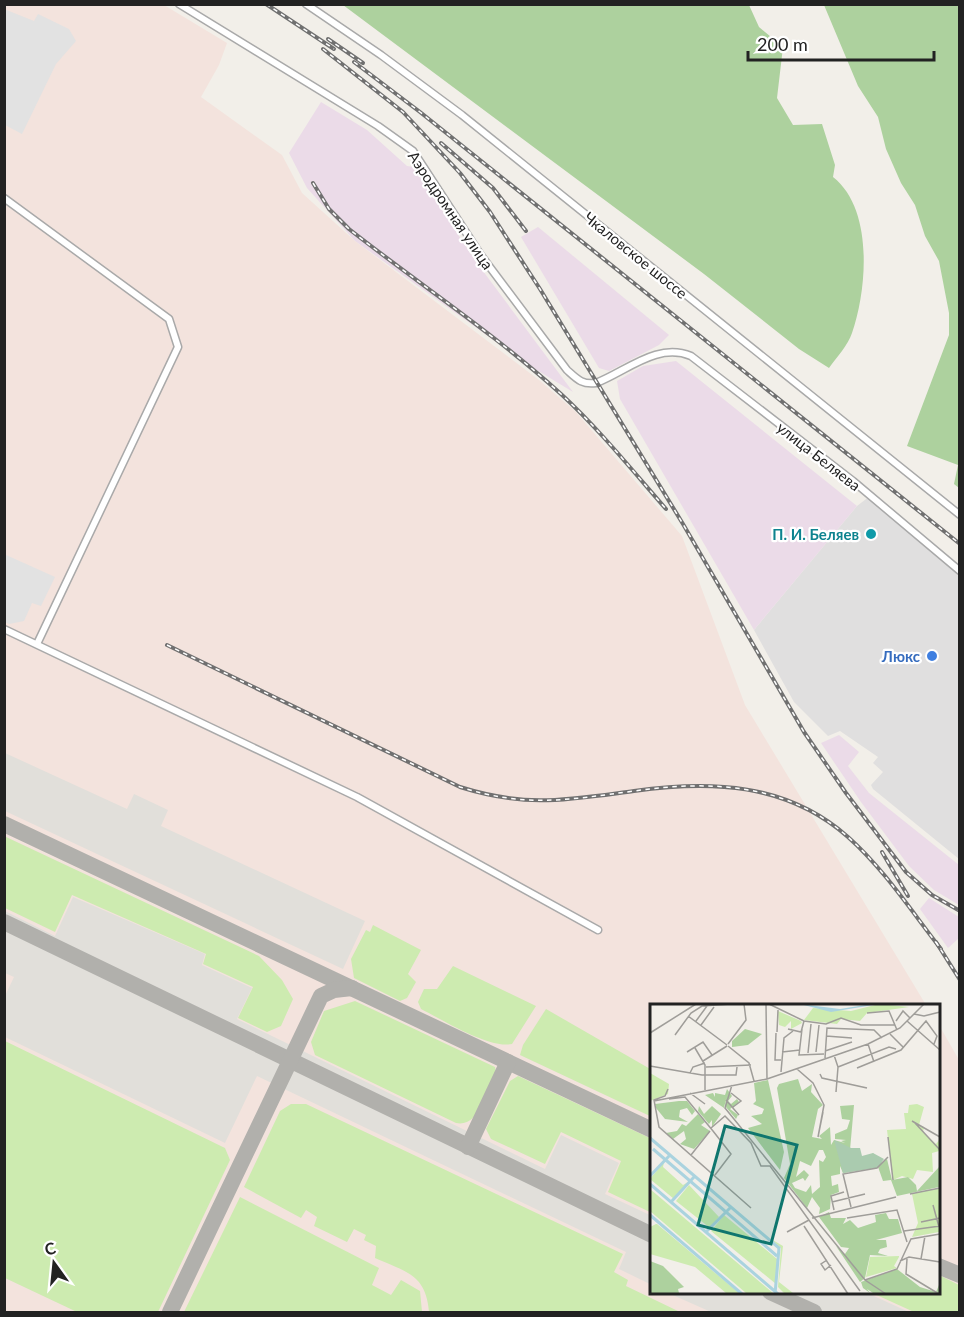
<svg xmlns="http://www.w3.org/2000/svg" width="964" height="1317" viewBox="0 0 964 1317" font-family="Lato,sans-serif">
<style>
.residential{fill:#e0dfdf}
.industrial{fill:#ebdbe8}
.military{fill:#f3e3dd}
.airport{fill:#e1dfda}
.grass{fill:#cdebb0}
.forest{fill:#add19e}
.parking{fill:#e2e2e2}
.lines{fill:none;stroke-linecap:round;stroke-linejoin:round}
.taxiway{stroke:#b1b0ac;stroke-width:16}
.minor-casing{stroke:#a9a9a9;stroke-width:9}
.minor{stroke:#fff;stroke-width:6}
.rail-casing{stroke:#707070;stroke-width:4}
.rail{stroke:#fff;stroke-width:1.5;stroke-dasharray:4.5;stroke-linecap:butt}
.culture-dot{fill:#0f9aa8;stroke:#fff;stroke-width:2}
.shop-dot{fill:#3f7fe0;stroke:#fff;stroke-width:2}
.labels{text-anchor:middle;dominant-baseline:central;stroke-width:4.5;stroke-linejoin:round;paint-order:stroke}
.street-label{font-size:15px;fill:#222;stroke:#fff}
.culture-label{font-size:15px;font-weight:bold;fill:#0d838f;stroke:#fff;text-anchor:end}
.shop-label{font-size:15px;font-weight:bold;fill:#366cbe;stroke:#fff;text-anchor:end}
.inset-river{fill:none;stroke:#aad3df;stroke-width:3}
.inset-road{fill:none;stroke:#9f9d99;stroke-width:1.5}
.view{fill:#0f766e;fill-opacity:0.15;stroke:#0f766e;stroke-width:3}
.inset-edge{fill:none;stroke:#222;stroke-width:3}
</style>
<rect width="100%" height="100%" fill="#f2efe9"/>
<path class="residential" d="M870 496 959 571V859L873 789 871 785 883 772 873 763 878 757 840 731 828 736 794 702 754 630 857 506Z"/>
<g class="industrial">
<path d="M321 102 367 130 407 166 414 167 474 259 573 392 527 364 355 241 307 188 289 153Z"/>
<path d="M538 227 669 335 659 345 609 371 599 368 521 237Z"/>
<path d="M676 361 857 506 754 630 620 399 617 381 643 366Z"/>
<path d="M839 735 859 752 848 766 869 793 959 865V905L934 890 909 866 861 802 821 743Z"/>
<path d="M929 898 959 917V938L948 948 920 909Z"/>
</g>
<path class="military" d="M5 5H164L227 43 219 65 201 97 282 155 302 193 355 241 539 380 576 412 682 536 745 705 926 1005H652V1292H938L939 1025 959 1060V1312H5Z"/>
<g class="airport">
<path d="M5 753 127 809 134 794 168 810 161 826 365 921 343 969 5 811Z"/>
<path d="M73 897 205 954 202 965 252 988 237 1019 545 1169 561 1135 619 1163 605 1194 652 1216V1285L619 1269 626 1252 257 1076 225 1143 5 1037V996L14 977 5 973V911L55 936Z"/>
<path d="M666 1292H865L909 1312H711Z"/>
</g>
<g class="grass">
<path d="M4 836 259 956 282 980 293 999 281 1026 267 1032 238 1018 253 987 203 964 206 954 72 895 55 932 5 908Z"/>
<path d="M373 925 421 950 408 974 416 982 407 998 400 1001 354 978 351 959 366 930 370 932Z"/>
<path d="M453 966 536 1006 512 1044C489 1049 443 1020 421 1009L418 1002 424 989H437Z"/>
<path d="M355 1001 495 1067 496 1072C488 1090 479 1128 456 1123L315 1055 311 1042 324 1011Z"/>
<path d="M546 1009 652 1070V1117L520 1055 523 1045Z"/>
<path d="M5 1041 225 1148 230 1160 158 1312H77L5 1278Z"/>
<path d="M518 1076 652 1139V1213L608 1192 621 1161 561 1132 545 1164 491 1139 486 1129 510 1081Z"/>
<path d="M291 1104H306L623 1254 614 1272 628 1280 626 1286 680 1312H429C426 1274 406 1272 375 1258L376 1246 364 1240 366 1235 354 1229 347 1242 314 1226 317 1217 306 1210 301 1218 244 1187 280 1111Z"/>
<path d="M240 1197 379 1268 372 1285 391 1295 401 1280 420 1291 422 1312H184Z"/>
<path d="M939 1275 959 1285V1312H914L870 1292H938Z"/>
</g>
<g class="forest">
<path d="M343 5H749L759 27 783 47 777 98 793 125 822 124 835 165 833 177C874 209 867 290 852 333 848 345 837 357 829 368L799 349 704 274Z"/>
<path d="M824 5H959V488L954 484 958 465 907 446 949 335V313L939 261 925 236 915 205 901 183 886 149 878 117 858 86Z"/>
</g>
<g class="parking">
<path d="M4 9 34 21 38 14 69 29 76 41 56 64 22 134 5 125Z"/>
<path d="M4 554 55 577 41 606 32 603 24 621 9 624 5 622Z"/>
</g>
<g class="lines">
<g class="taxiway">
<path d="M4 824 652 1130"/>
<path d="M4 922 652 1235"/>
<path d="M468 1147 508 1062"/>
<path d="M938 1266 960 1275"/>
<path d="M770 1292 814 1312"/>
<path d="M170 1312 321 996 334 990 352 988"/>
</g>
<defs>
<g id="minor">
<path d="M179 4 378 126 413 151 480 254 567 370C577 379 582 385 596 383 627 371 657 342 691 356L853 481 960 571"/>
<path d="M306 4 381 55 462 115 960 515"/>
<path d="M4 198 169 319 178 347 37 644"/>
<path d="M4 629 357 797 598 930"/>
</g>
</defs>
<use href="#minor" class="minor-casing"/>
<use href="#minor" class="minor"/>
<defs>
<g id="rail">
<path d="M266 4 334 49"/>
<path d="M328 39 363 63"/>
<path d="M323 49 403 112 460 173 490 212 540 289 683 524 804 732 846 793 906 872 932 895 960 911"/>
<path d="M354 62 420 112 960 544"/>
<path d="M441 143 493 188 526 231"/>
<path d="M313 183 329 209 349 229C419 284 495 334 561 394 599 429 632 470 666 509"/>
<path d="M167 645 460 787C527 808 566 800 634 791 711 780 787 783 848 837 884 869 912 912 941 949"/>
<path d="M882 852 908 896"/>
<path d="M936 942 960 980"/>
</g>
</defs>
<use href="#rail" class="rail-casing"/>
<use href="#rail" class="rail"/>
</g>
<circle class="culture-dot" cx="871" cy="534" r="6"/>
<circle class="shop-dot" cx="932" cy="656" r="6"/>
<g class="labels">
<g class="street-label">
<text transform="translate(451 210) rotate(56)">Аэродромная улица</text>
<text transform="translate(636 255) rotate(39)">Чкаловское шоссе</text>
<text transform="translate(819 456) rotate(38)">улица Беляева</text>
</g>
<g class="culture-label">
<text x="859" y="534">П. И. Беляев</text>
</g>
<g class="shop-label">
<text x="920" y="656">Люкс</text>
</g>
</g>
<g transform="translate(650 1004)">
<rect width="290" height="290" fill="#f2efe9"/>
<path d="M229 0 259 3 217 9 210 17 191 15 187 20 154 16 163 4 201 7ZM128 7 151 17 152 19 141 25V17L135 23 129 21ZM0 69 19 80 18 90 0 97ZM267 100 274 103 269 121 274 123 273 128 286 140 289 136V147L282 149 283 168 267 166 263 175 252 172 243 176 237 126 256 125 254 109H258L259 101ZM14 158 13 163 33 181 38 178 24 195 0 175ZM39 181 69 213 60 224 26 197ZM289 184V228L262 233 268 219 262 190ZM0 185 123 289H96L0 207ZM74 211 127 255 126 280 61 227ZM6 220H7L89 289H76L45 263 0 250V223ZM121 235 133 242 129 278 143 289H134L128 283 131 244ZM220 253 249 252V253L244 262 247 264 216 273Z" fill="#cdebb0"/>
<path d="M95 25 112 30 98 41 82 43V37ZM148 75 152 87 162 80 161 88 173 101 168 105 162 133 172 135 169 132 180 123 181 141 184 136 195 139 191 137 196 136 185 135V130L197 125 200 116 192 115 190 102 204 101 200 146 208 153 219 155 223 149 229 160 237 155 242 176 258 173 266 181 267 187 289 163V183L247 192 241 176 233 177 228 163 193 169 190 162V170L181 172 182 182 188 180 189 188 181 191 180 205 169 210 170 204 162 193 157 204 134 174 140 160 127 84 129 80ZM169 146H173L176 153 173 158 169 156 170 183 162 190 161 181 156 188 145 184 142 179 153 174 155 177 159 171 154 166 146 173 150 157 161 162ZM118 76 134 148 130 166 98 124 112 120 101 112 112 110 114 105 103 100 106 97 104 79ZM77 85 82 92 78 97 81 100 87 95 89 98 80 105 88 111 86 115 75 102 76 95 74 104 55 91 63 89 65 93V89L75 91ZM29 97H37L45 107 42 111 37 104 30 106 29 113 38 118 15 115 6 104 5 100ZM49 102 54 110 62 102 71 110 62 123V116L59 120 48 107ZM48 110 55 118 51 121 60 127 44 145 30 140 36 135 34 127 23 135 16 129 27 127 32 120 36 122ZM179 208 181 214H196L193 220 200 216 208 224 226 218 225 211 236 209 239 215H248L252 229 226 236H236L237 243 230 245 228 249 238 252 220 251 215 274 210 278 186 242 195 250 199 244 191 243 169 213ZM0 257 13 262 34 283 28 285 29 289H0ZM247 265 270 283 286 288 289 281V289H223L217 285 220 289 213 284 211 278Z" fill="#add19e" fill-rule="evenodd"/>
<path d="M184 136 201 144H210L212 152 223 149 234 155 227 164 193 169Z" fill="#aacbaf"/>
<path d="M150 0 190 5 221 0H229L181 8Z" fill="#aad3df"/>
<path class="inset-river" d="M0 134 129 244 125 290M3 145 127 252M0 172 20 151M0 180 128 290M21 198 44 173M0 211 92 290M56 228 81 203"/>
<path class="inset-road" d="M116 0 117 75M119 0 154 17M217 9 239 7 247 26M264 10 274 12 290 8M38 12 77 41M46 17 57 2M154 17 176 20 191 14 211 21H245M246 17 253 7 260 14M257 17 290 46M51 21 64 3M138 25 151 28 154 17M152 25 149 51 174 50M127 28 128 6M0 29 46 0M126 29 125 56H131M240 30 253 43M25 31 41 9 52 2 81 0M176 32 202 34M78 40 96 16 94 0M218 40 224 58M78 42 99 59 104 77M45 44 55 61V86M175 47 202 38M37 48 53 38 62 51M132 48 150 46M166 48 169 21M158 49 161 20M184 51 188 63 186 88M175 54 177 24 224 26 232 34M53 57 77 42M0 62 52 71H86L87 63M56 63 101 61M188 63 239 43 246 45M207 64 251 46 276 17 287 32 284 40M147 65 163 79 174 101 168 133 173 108M131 68 134 34 143 27M40 69 43 63 55 59M170 70 172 74 217 84M82 81 75 104 215 276 236 290M18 85 15 92 4 96 9 123 101 204M40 89 55 100M81 89 91 97 83 103M19 95 35 93 63 127M76 96 89 111M4 97 117 75 218 40 250 24 274 0M262 117 290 133M265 119 290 146M61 124 75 112 101 139 111 162H120L210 287M63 127 81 150 65 171M238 133 243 176M41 151 60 127M260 190 290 184M182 198 215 190M283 201 289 223M201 203 193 170 227 164 238 153M184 206 181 192 194 188M162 214 246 193M197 214 247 206 257 238M271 218 290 214M154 222 198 290M254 227 290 222M137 228 159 216M257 255 256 270 289 290M271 255 275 232M177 256 171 260 175 266 181 261M250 257 259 253 290 258M215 276 247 265 261 235 290 230"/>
<path class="view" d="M75 122 147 141 121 240 48 221Z"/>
<rect width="290" height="290" class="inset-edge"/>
</g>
<rect width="964" height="1317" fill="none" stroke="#222222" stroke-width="12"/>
<g transform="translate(54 1263) rotate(345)" stroke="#ffffff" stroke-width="4.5" paint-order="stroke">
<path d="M0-4.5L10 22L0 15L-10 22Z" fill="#222222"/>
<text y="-9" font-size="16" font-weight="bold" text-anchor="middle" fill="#222222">С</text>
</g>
<path d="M748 51v9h186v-9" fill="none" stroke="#222222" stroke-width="3"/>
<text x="757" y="51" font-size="18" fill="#222222" stroke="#ffffff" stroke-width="4.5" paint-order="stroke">200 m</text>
</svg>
